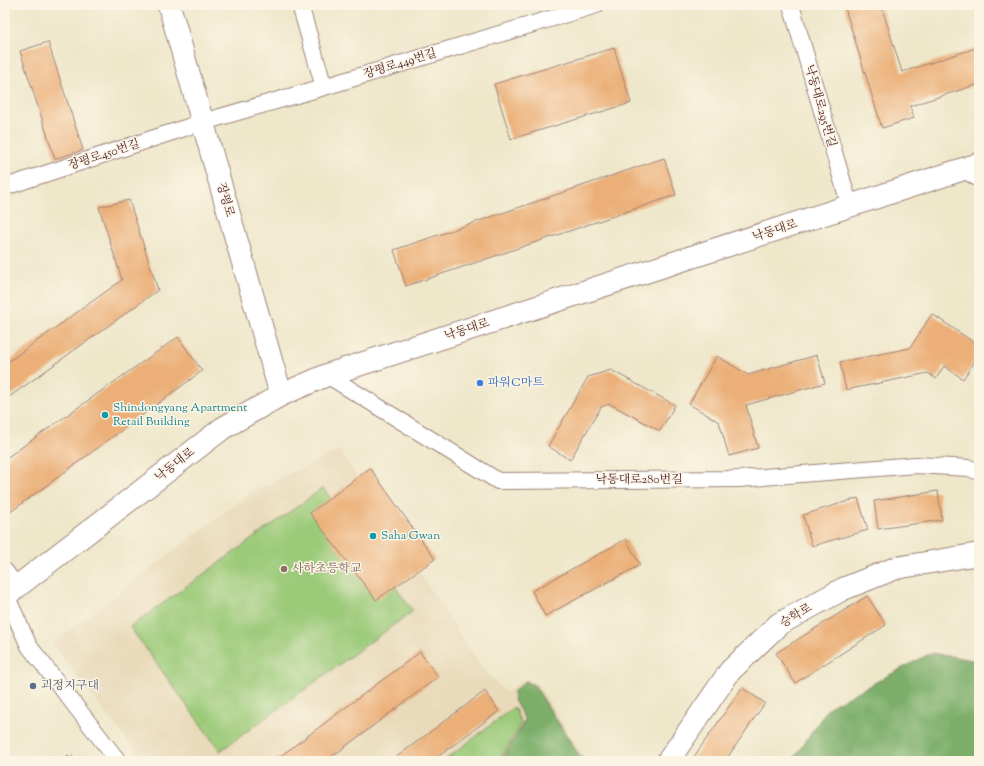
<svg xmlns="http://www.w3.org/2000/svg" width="984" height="766" viewBox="0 0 984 766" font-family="'Sorts Mill Goudy','Noto Serif KR',serif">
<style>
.built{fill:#e8daba}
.green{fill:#9bca79;stroke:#727452}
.forest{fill:#7cae69;stroke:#63664a}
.building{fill:#ebaf77}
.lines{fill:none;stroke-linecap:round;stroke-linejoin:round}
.street-casing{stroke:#9c837a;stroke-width:18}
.secondary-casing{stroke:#9c837a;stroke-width:24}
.primary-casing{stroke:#9c837a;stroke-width:24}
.path{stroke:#9c837a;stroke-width:2.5;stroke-dasharray:3 3;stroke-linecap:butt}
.street{stroke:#fff;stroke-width:16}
.secondary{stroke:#fff;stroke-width:22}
.primary{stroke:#fff;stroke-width:22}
.shop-dot{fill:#3f7fe0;stroke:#fcf5e5;stroke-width:1.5}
.culture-dot{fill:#0f9aa8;stroke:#fcf5e5;stroke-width:1.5}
.education-dot{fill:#8d6e63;stroke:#fcf5e5;stroke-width:1.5}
.service-dot{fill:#5c6f8a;stroke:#fcf5e5;stroke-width:1.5}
.labels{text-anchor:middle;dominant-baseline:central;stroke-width:3;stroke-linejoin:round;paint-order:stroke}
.street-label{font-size:12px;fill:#4a1f2b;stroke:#fcf5e5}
.shop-label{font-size:12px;fill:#366cbe;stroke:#fcf5e5;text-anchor:start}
.culture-label{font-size:12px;fill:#0d838f;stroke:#fcf5e5;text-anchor:start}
.education-label{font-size:12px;fill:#785e54;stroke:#fcf5e5;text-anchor:start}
.service-label{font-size:12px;fill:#4e5e75;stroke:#fcf5e5;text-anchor:start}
</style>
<rect width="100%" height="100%" fill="#fcf5e5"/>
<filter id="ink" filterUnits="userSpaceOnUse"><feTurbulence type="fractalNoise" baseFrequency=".025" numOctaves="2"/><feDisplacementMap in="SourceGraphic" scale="8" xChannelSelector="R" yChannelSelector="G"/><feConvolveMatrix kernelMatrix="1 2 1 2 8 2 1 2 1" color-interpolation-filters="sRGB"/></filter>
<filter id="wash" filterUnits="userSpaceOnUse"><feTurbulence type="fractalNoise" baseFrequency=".012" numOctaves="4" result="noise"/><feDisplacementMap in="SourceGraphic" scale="16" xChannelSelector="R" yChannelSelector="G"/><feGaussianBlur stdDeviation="0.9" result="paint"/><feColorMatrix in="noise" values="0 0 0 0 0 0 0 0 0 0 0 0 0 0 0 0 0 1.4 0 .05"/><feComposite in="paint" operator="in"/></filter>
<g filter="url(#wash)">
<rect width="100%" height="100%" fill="#eee7ca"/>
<path class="built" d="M339 450 482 668 506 693 525 678 538 684 583 756H589L592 761H143L52 644 250 493Z"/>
<g class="green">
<path d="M323 488 413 611 220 751 130 627Z"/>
<path d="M514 707 521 723 499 761H444Z"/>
</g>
<g class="forest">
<path d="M931 653 973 660 979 668V761H792L829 707Z"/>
<path d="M526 681 535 686 580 757 589 761H501L525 720 514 700 513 692Z"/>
</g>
<g id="blocks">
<g class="building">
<path d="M844 5H881L902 72 979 47V84L910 106 914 118 882 128Z"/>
<path d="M48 42 83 150 55 159 20 51Z"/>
<path d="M614 48 631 103 511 139 494 84Z"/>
<path d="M664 158 676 195 406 286 394 250Z"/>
<path d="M129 200 158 290 5 400V364L122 280 99 207Z"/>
<path d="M932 314 979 346V355L963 379 944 366 936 379 928 373 846 390 840 362 910 348Z"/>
<path d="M178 337 202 371 5 516V459Z"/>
<path d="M817 355 825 383 746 405 758 448 729 456 719 422 689 404 717 356 748 375Z"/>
<path d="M611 370 675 405 660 431 610 404 601 407 570 460 548 446 588 377Z"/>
<path d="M370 468 435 559 376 600 310 513Z"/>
<path d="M938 491 942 520 878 529 874 501Z"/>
<path d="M858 498 868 530 812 546 803 515Z"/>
<path d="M626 539 640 565 545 616 532 591Z"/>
<path d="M867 596 886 625 795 683 776 653Z"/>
<path d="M420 652 438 677 326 761H274Z"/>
<path d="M742 688 765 703 725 761H691Z"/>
<path d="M485 691 499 711 432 761H391Z"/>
</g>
</g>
</g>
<g filter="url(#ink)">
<use href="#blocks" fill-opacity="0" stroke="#9c837a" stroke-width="1"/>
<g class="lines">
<defs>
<g id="street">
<path d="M300 5 324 87"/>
<path d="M791 5 850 207"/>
<path d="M963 169 979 179"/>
<path d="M5 187 203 122 324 87 596 5"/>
<path d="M327 375 498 481 739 479 916 465 969 468 979 472"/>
<path d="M5 571 17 587"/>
<path d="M6 595 29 646 118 761"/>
</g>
<g id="secondary">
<path d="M169 5 281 395"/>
<path d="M668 761 730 671 779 624 843 589 896 568 979 554"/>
</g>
<path id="primary" d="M5 596 223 428 281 395 327 375 979 164"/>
</defs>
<use href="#street" class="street-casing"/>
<use href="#secondary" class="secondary-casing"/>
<use href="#primary" class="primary-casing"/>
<path class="path" d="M55 761 73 756"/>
<use href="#street" class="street"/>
<use href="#secondary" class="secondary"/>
<use href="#primary" class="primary"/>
</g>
</g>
<circle class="shop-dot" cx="480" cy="383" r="4"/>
<g class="culture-dot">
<circle cx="105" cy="415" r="4"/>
<circle cx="373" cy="536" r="4"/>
</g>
<circle class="education-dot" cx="284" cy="569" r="4"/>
<circle class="service-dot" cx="33" cy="686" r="4"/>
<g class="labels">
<g class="street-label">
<text transform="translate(400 64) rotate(-17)">장평로449번길</text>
<text transform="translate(820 106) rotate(74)">낙동대로295번길</text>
<text transform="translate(104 155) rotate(-18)">장평로450번길</text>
<text transform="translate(225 200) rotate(74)">장평로</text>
<text transform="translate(775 231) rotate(-18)">낙동대로</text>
<text transform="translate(467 330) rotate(-18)">낙동대로</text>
<text transform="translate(175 465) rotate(-38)">낙동대로</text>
<text x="639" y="480">낙동대로280번길</text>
<text transform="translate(796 616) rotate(-31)">승학로</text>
</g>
<g class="shop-label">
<text x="488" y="383">파워C마트</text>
</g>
<g class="culture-label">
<text x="113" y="408">Shindongyang Apartment<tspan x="113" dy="14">Retail Building</tspan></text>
<text x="381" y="536">Saha Gwan</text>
</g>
<g class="education-label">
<text x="292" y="569">사하초등학교</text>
</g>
<g class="service-label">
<text x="41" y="686">괴정지구대</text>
</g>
</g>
<rect width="984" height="766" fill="none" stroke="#fcf5e5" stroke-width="20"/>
</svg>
